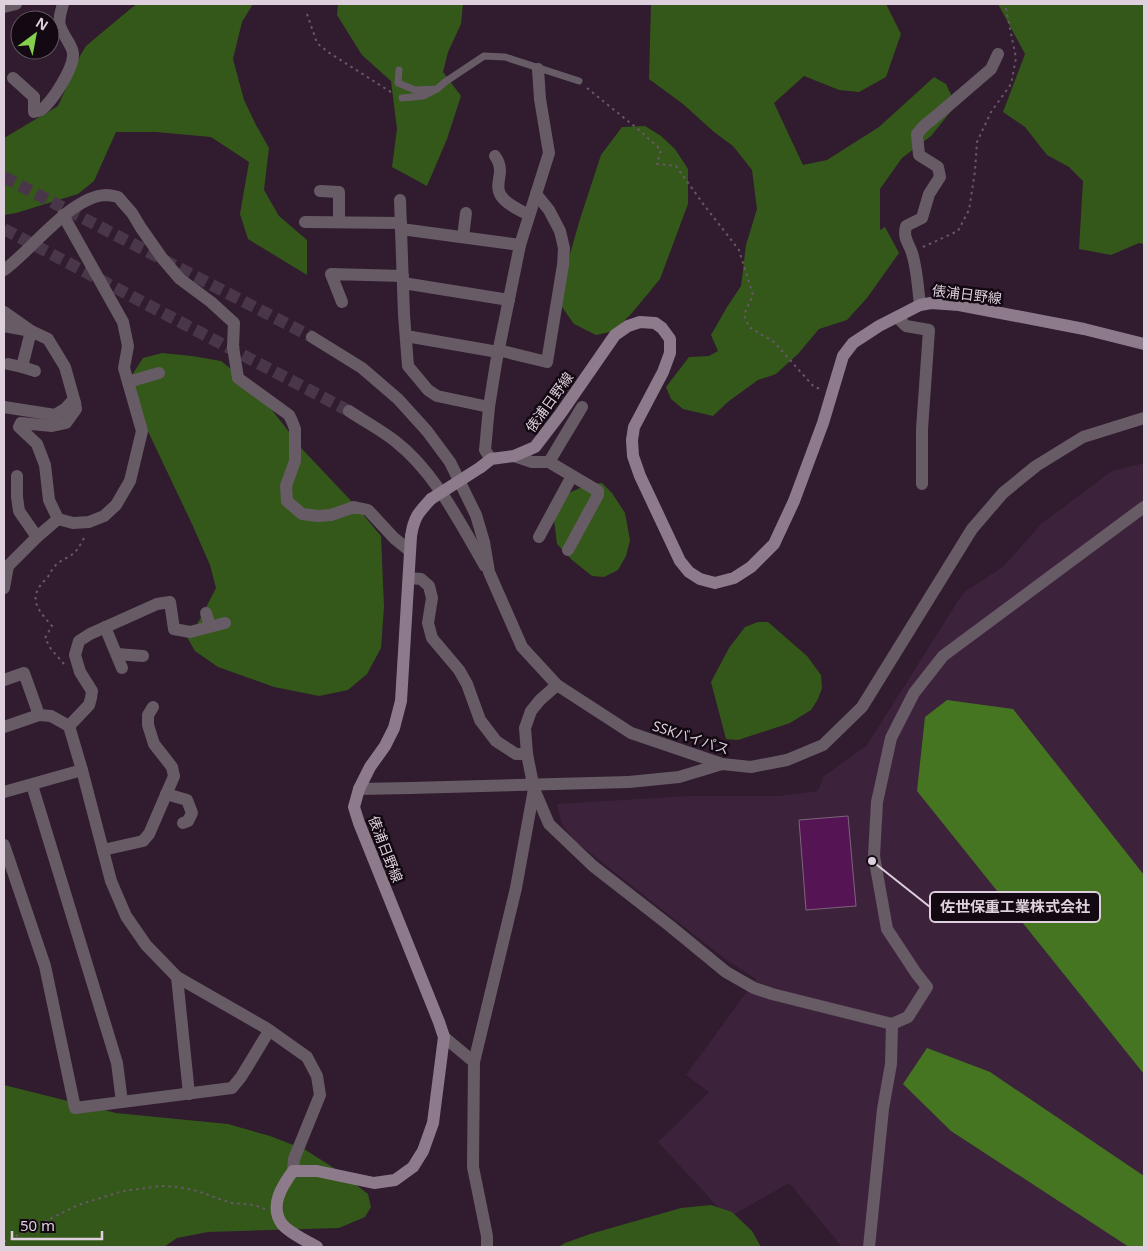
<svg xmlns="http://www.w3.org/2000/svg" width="1148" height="1251" viewBox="0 0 1148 1251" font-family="'Noto Sans','Noto Sans JP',sans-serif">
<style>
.built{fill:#3c233b}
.forest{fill:#345819}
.water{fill:#467522}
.building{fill:#551454;stroke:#7d647b}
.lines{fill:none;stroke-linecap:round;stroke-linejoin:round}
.tertiary-tunnel{stroke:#4a3649;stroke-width:12;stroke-dasharray:12 6;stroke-linecap:butt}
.path{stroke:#6a5769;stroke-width:2;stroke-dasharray:2.5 4;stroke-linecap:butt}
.service{stroke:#675b66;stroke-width:7}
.minor{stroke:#675b66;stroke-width:12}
.tertiary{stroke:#675b66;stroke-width:12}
.secondary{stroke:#8d7b8b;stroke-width:12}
.tertiary-bridge{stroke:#675b66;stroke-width:12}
.secondary-bridge{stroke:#8d7b8b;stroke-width:12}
.labels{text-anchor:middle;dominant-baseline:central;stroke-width:5;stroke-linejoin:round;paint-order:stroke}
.street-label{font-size:14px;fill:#ded0dd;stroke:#120912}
.leader{fill:none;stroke:#ded0dd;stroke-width:2}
.callout-dot{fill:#ded0dd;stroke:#120912;stroke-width:2}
.callout{fill:#120912;stroke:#ded0dd;stroke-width:2}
.callout-label{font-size:15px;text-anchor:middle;font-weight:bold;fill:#ded0dd}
</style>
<rect width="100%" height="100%" fill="#301b2f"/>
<path class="built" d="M1144 463V1247H842L789 1183 728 1218 658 1142 709 1092 686 1075 756 979 725 959 575 841 562 824 557 804 688 796H779L818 791 823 777 867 745 963 593 1004 566 1041 524 1112 471Z"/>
<g class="forest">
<path d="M137 4H253L242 22 233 59 244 100 256 125 269 148 264 190 279 216 307 240V275L248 239 240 214 249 162 211 137 156 132H116L94 181 78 194 16 213 4 215V138L58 106 80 56 86 46 129 10Z"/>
<path d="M338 4H463L461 24 448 52 443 72 461 96 447 139 427 186 392 167 397 129 391 81 362 55 337 15Z"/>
<path d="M651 4H886L901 34 886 77 859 92 839 90 804 76 774 103 803 165 827 160 879 127 934 77 946 84 956 105 931 136 902 158 880 189V230L885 227 899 253 867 298 847 320 819 329 798 354 776 374 758 380 729 401 713 416 683 409 671 399 666 387 689 357 709 356 718 351 711 335 727 307 741 286 746 245 757 209 752 170 733 146 714 132 683 104 649 79Z"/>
<path d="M998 4H1144V244L1139 243 1111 255 1079 249 1083 181 1069 167 1047 155 1025 127 1003 112 1025 54Z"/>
<path d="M645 126 661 136 675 149 688 169V204L660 279 632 313 614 331 596 335 574 324 557 300 580 219 601 155 622 127Z"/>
<path d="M162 353 192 356 221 361 255 388 303 450 356 506 381 536 384 607 381 648 367 674 348 690 319 696 274 687 218 667 195 651 188 639 199 621 216 588 210 565 192 524 145 425 132 375 143 358Z"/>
<path d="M602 483 612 493 625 513 630 540 626 556 618 570 604 577 592 576 572 560 557 544 554 520 559 501 571 492 589 484Z"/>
<path d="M758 622H768L807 656 821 675 822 688 818 699 811 710 790 723 738 740 726 739 711 682 729 648 745 627Z"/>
<path d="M4 1085 116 1113 228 1124 270 1136 304 1149 334 1168 368 1194 371 1207 365 1217 339 1228 208 1232 177 1238 164 1247H4Z"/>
<path d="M711 1205 732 1212 752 1231 761 1247H558L565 1243 590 1234 681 1208Z"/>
</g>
<g class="water">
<path d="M947 700 1013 709 1144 875V1074L917 791 925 717Z"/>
<path d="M927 1048 990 1072 1144 1176V1247H1129L951 1131 903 1084Z"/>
</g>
<path class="building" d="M848 816 856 906 806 910 799 820Z"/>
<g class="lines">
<g class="tertiary-tunnel">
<path d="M4 177 312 337"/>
<path d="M4 229 349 411"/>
</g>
<g class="path">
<path d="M307 14 317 43 328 52 394 94"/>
<path d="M587 88 639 130 661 150 657 164 676 166 704 205 739 250 753 295 744 315 749 327 774 342 814 387 821 389"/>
<path d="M923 247 958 231 969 210 975 171 977 142 991 112 1011 84 1016 58 1005 4"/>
<path d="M64 664 51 649 45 638 52 626C37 609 27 598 46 579 50 575 51 570 55 566 60 560 69 558 75 552 79 548 82 541 86 535"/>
<path d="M4 1242 78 1205 123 1191 162 1186 178 1187 197 1191 231 1203 254 1205 265 1209"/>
</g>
<g class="service">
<path d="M399 70 398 83 415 90 437 89 445 82 484 56 505 57 579 81"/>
<path d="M402 98 423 96 435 90"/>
</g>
<g class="minor">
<path d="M4 7 16 4"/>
<path d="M13 78 34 97V112C36 111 39 111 41 110 52 102 74 68 73 54 73 50 71 47 69 43 58 25 57 24 63 4"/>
<path d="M495 156C498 160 500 165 500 171 500 178 496 187 500 194 504 203 521 211 529 215"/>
<path d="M320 191 339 192V222"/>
<path d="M400 200 404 315 408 366 428 390 437 396 489 407"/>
<path d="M305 222 401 223"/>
<path d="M401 229 520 245"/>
<path d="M463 237 466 213"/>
<path d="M4 270C31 251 71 196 106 195 110 195 114 196 118 197L132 213 141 228 162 258 180 279 211 302 234 323 233 347 238 378 289 415 292 421 295 429V461L286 486 287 501 302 514 318 516 331 515 354 507 368 510 394 538 410 551"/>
<path d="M403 283 509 300"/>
<path d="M342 302 331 274 403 276"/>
<path d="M920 305C918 288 917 269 912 253 908 241 903 239 906 226L922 218 929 194 940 177 938 167 919 155 917 134 924 126 941 112 991 69 998 54"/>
<path d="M4 312 31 331 48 339 65 367 74 399 65 409 55 415 4 407"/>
<path d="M897 317 906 326 929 330 922 429V484"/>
<path d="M4 326 31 331 22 367 8 364"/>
<path d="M406 336 498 352"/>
<path d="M498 350 547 362 563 265 564 248 560 231 549 210 536 194"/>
<path d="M22 367 35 371"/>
<path d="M128 382 159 373"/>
<path d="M514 456 532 462H549"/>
<path d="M491 459 485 450 489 407 496 363 520 245 549 153 540 99 538 69"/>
<path d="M17 476V497L19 511 37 537"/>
<path d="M58 519 49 500 45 465 37 444 19 427 21 423 52 426 66 423 76 409 75 402"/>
<path d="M539 537 572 476"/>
<path d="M568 550 598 495V491L549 462 582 407"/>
<path d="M409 578 421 579 429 586 432 598 428 623 432 638 459 670 467 684 480 720 496 741 516 754H527"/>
<path d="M4 588 8 566 37 537 58 519 73 523 89 522 104 516 116 505 130 481 142 431 124 368 128 346 123 322 63 215"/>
<path d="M206 613 210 626"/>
<path d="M105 627 122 668"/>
<path d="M117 654 143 656"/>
<path d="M4 680 24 673 39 715"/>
<path d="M69 726 89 705 91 698 92 691 80 672 75 655 79 641 90 634 157 604 170 602 174 629 190 632 225 623"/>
<path d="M4 727 39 715 51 716 69 726 82 770 111 881 126 916 146 945 177 977 266 1028 307 1057 317 1076 320 1095 294 1159 293 1171"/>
<path d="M32 785 117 1063 122 1102"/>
<path d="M4 792 82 770"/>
<path d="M166 794 187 800 192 813 188 821 183 823"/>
<path d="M4 845 45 966 75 1108 232 1088 241 1077 269 1031"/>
<path d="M103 850 143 841 149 834 174 776 172 767 154 744 148 725V715L153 707"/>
<path d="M177 977 189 1094"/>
<path d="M892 1024 908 1017 927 987 916 973 887 929 874 856 877 802 891 738 914 693 943 656 1144 507"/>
<path d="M444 1037 474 1062"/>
<path d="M487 1247V1236L473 1167 474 1062 516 888 534 789"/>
</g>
<g class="tertiary">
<path d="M312 337 362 368 398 399 427 431 450 462 476 515 484 542 489 572 522 647 557 685 631 733 722 764 751 767 787 760 823 745 862 707 972 529 1003 493 1036 466 1083 437 1144 418"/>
<path d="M349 411C364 421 381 430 395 441 435 472 460 523 485 566"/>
<path d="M557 685 540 700 531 711 525 728 527 754 534 789 549 824 593 866 670 926 726 972 754 988 772 994 892 1024 891 1064 883 1109 869 1247"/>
<path d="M629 782 679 777 722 764"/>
<path d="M359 789 410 788"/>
</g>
<g class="secondary">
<path d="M481 467 491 459 514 456 535 447 561 413 615 335 628 326 640 322 655 323 662 328 670 339V353L663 372 634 427 632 440 633 456 640 476 680 561 689 572 700 579 715 583 734 578 751 567 774 544 794 501 823 423 843 356 853 343 879 326 920 305 931 303 959 305 1084 329 1144 344"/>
<path d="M317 1247C307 1241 289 1233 282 1224 269 1206 282 1186 293 1171H317L374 1183 395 1180 413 1167 423 1151 433 1123 444 1037 439 1022 359 823 354 807 359 789 370 767 385 746 394 728 401 701 411 536C414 517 418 513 431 499"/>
</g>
<path class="tertiary-bridge" d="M410 788 629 782"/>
<path class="secondary-bridge" d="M431 499 481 467"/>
</g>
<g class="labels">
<g class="street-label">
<text transform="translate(967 294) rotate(7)">俵浦日野線</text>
<text transform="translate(549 402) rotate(-54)">俵浦日野線</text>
<text transform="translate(691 737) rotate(18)">SSKバイパス</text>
<text transform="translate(386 849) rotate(69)">俵浦日野線</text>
</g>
</g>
<path class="leader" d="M872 861L930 907"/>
<circle class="callout-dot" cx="872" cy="861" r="5"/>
<rect class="callout" x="930" y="892" width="170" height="30" rx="5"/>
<g class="callout-label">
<text x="1015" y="912">佐世保重工業株式会社</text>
</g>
<rect width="1148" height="1251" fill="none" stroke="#ded0dd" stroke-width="10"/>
<g transform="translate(35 35) rotate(32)"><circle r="24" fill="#120912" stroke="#645963"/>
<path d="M0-4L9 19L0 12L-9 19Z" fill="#84d04d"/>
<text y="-8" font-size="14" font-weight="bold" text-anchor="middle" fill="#ded0dd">N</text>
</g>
<path d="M12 1231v8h90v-8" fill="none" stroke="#ded0dd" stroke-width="2.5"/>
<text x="20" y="1231" font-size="15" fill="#ded0dd" stroke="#120912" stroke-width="4" paint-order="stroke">50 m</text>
</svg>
